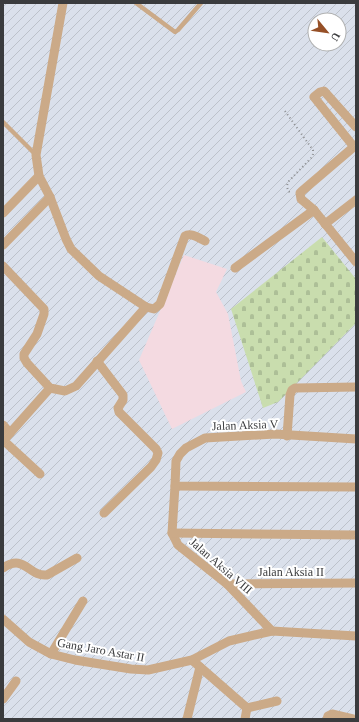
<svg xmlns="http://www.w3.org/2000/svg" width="359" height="722" viewBox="0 0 359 722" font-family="'Times New Roman',serif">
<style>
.industrial{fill:url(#industrial-furrows);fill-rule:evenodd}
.education{fill:#f4dae1}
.cemetery{fill:url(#cemetery-stones)}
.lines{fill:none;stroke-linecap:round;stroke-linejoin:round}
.path{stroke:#8e9093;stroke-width:2;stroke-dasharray:1 3;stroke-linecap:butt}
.service{stroke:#cbaa88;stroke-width:4.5}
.minor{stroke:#cbaa88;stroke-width:9}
.labels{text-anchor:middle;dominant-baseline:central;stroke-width:4;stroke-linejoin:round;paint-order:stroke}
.street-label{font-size:12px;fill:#3a3b3d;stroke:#fff}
</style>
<defs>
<pattern id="industrial-furrows" width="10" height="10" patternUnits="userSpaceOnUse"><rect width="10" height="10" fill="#dae0eb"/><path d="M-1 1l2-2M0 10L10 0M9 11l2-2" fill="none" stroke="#bcc1ca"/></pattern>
<pattern id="cemetery-stones" width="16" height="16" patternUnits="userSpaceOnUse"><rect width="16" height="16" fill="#c9ddae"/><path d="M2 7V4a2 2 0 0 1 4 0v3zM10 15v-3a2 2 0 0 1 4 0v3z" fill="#adbf97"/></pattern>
</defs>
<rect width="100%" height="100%" fill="#eaecf0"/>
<path class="industrial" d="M3 3H356V719H3ZM315 20H339V44H315Z"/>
<path class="education" d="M184 255 227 269 216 292 228 314 241 381 246 392 172 429 139 360Z"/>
<path class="cemetery" d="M322 237 356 279V323L278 402 263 408 231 309Z"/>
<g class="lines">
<path class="path" d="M285 111 313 150V154L312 157 288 182 287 186 288 191 291 193"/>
<g class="service">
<path d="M136 3 175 32 178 30 201 3"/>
<path d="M3 122 36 155"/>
</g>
<g class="minor">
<path d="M63 3 36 155 39 176 50 197 66 239 71 249 99 276 146 307 154 309 160 304 185 236C191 232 199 238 205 241"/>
<path d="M356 145 302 191 300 193 301 199 314 210 356 262"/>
<path d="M354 147 314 97 315 96 320 92 324 91 356 127"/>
<path d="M3 213 39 176"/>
<path d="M325 224 356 200"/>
<path d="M3 245 50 197"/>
<path d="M3 266 44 309V314L37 334 24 354V358L27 363 50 388 65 391 76 386 146 307"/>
<path d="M235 268 314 210"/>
<path d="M97 361 123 395V400L118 408 119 412 156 449 158 453 156 460 151 467 104 513"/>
<path d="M3 425 10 433"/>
<path d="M287 436 290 395 292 390 295 388 356 387"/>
<path d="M356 439 275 434 205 438 186 448 180 454 176 461 175 486 356 487"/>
<path d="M3 440 40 474"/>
<path d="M3 441 50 388"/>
<path d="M175 486 172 533 178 545 227 584 272 631"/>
<path d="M172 533 356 535"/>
<path d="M3 568C25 553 28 577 47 575L77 558"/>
<path d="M227 584 356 583"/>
<path d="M3 619 29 642 51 654 75 660 131 669 148 670 192 660 229 641 272 631 356 636"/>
<path d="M51 654 83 601"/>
<path d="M192 660 247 708 277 701"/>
<path d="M3 699 16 681"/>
<path d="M187 719 200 667"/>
<path d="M245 719 247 708"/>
<path d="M327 719 328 716 332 714 353 719"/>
</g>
</g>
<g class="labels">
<g class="street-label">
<text transform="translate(245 425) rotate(-2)">Jalan Aksia V</text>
<text transform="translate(221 566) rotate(41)">Jalan Aksia VIII</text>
<text x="291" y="572">Jalan Aksia II</text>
<text transform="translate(101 650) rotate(10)">Gang Jaro Astar II</text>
</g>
</g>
<rect width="359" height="722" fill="none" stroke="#3a3b3d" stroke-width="8"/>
<g transform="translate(327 32) rotate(119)"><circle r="19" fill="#ffffff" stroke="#b0b1b1"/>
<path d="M0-3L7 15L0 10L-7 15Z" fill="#965027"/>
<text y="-6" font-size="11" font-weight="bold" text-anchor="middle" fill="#3a3b3d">U</text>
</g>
</svg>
